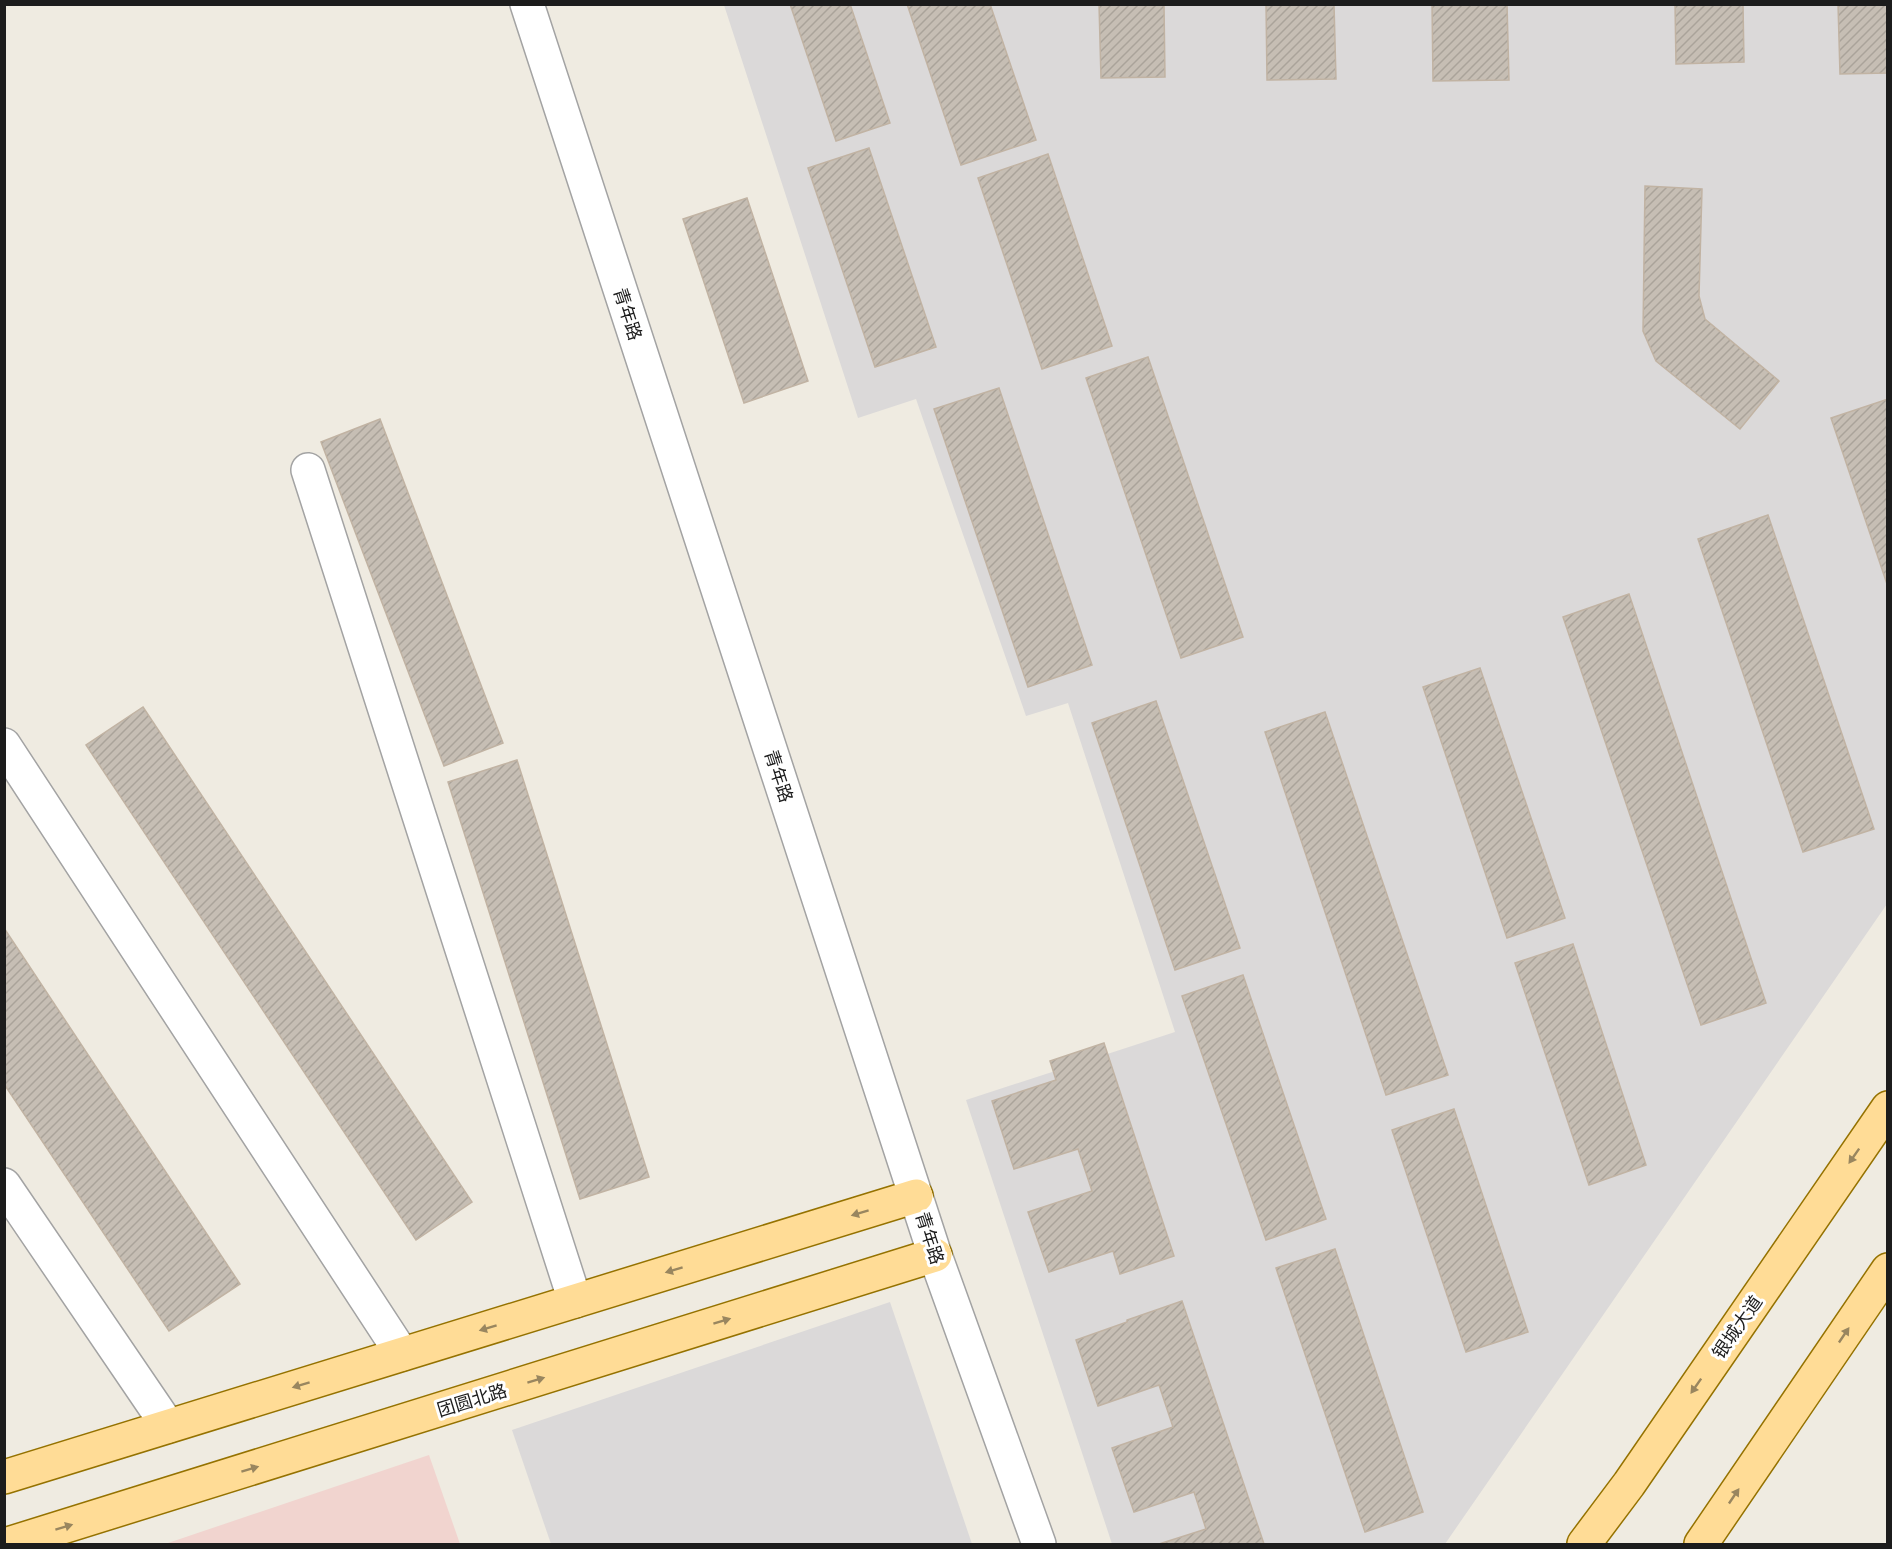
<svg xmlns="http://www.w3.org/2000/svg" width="1892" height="1549" viewBox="0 0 1892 1549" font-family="'Asap Condensed','Noto Sans SC',sans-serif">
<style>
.residential{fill:#dbd9d9}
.commercial{fill:#f1d4cf}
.building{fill:url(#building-hatch);stroke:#c1b3a3;stroke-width:1.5}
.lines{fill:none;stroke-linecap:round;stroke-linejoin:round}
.minor-casing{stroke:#a3a3a3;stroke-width:36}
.major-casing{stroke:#957200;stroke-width:36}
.minor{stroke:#fff;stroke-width:33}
.major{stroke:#ffdc96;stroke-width:33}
.oneway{fill:#99865f}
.labels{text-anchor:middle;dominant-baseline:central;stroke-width:6;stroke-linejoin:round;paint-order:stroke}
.street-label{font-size:18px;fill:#1c1c1c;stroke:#fff}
</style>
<defs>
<pattern id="building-hatch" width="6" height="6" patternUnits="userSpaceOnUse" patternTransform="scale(1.5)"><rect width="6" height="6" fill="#c6beb4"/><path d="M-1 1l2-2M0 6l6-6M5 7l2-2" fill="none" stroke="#aaa39a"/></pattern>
</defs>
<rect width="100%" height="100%" fill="#efebe1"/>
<g class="residential">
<path d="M724 5H1887V904L1445 1544H1112L966 1100 1175 1032 1068 703 1026 716 916 399 858 418Z"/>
<path d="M890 1302 972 1544H551L512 1430Z"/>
</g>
<path class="commercial" d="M429 1455 460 1544H165Z"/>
<g class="building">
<path d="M790 4H850L890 123 836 141Z"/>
<path d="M907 4H990L1036 140 961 165Z"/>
<path d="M1099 4H1164L1165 77 1101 78Z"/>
<path d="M1266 4H1334L1336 79 1267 80Z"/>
<path d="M1432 4H1507L1509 80 1433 81Z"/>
<path d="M1675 4H1743L1744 62 1676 64Z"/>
<path d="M1838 4H1888V73L1840 74Z"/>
<path d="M869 148 936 347 875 367 808 168Z"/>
<path d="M1048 154 1112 346 1042 369 978 178Z"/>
<path d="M1645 186 1702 189 1699 296 1705 319 1779 381 1740 429 1656 361 1643 331Z"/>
<path d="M747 198 808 381 744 403 683 219Z"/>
<path d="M1148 357 1243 637 1181 658 1086 378Z"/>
<path d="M999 388 1092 665 1028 687 934 409Z"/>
<path d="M1888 399V587L1831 418Z"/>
<path d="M380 419 503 743 444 766 321 442Z"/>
<path d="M1768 515 1874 829 1803 852 1698 539Z"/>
<path d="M1629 594 1766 1003 1701 1025 1563 617Z"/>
<path d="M1480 668 1565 918 1507 938 1423 687Z"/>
<path d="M1156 701 1240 948 1175 970 1092 723Z"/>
<path d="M143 707 472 1202 416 1240 86 745Z"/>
<path d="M1325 712 1448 1075 1386 1095 1265 732Z"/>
<path d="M517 760 649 1177 580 1199 448 782Z"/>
<path d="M4 928 240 1284 169 1331 4 1084Z"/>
<path d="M1573 944 1646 1165 1589 1185 1515 963Z"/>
<path d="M1243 975 1326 1219 1266 1240 1182 996Z"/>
<path d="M1104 1043 1174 1256 1120 1274 1113 1251 1049 1272 1028 1212 1092 1191 1078 1149 1014 1169 992 1101 1056 1080 1050 1061Z"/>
<path d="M1454 1109 1528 1332 1466 1352 1392 1130Z"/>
<path d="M1335 1249 1423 1512 1365 1532 1276 1268Z"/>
<path d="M1182 1301 1264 1544H1159L1206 1529 1194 1492 1134 1512 1112 1448 1173 1427 1159 1385 1098 1406 1076 1340 1127 1322V1320Z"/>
</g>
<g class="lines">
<defs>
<g id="minor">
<path d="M527 4 935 1255 1039 1544"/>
<path d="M308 470 575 1301"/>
<path d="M4 745 402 1354"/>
<path d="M4 1185 168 1426"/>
</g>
<g id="major">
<path d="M4 1477 916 1196"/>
<path d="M8 1544 935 1255"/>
<path d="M1584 1544 1629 1484 1888 1108"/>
<path d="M1701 1544 1888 1270"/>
</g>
</defs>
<use href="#minor" class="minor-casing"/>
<use href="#major" class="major-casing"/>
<use href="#minor" class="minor"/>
<use href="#major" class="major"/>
</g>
<defs><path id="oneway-solid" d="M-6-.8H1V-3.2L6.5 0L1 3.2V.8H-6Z" transform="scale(1.5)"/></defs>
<g class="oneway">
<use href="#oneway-solid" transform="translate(1854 1156) rotate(125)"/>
<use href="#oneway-solid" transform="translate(860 1213) rotate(163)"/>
<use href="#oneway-solid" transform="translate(674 1270) rotate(163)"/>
<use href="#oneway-solid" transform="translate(722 1321) rotate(-17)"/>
<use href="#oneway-solid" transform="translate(488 1328) rotate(163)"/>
<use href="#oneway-solid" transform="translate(1844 1335) rotate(-56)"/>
<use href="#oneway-solid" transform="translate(536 1380) rotate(-17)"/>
<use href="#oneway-solid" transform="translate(301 1385) rotate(163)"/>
<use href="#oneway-solid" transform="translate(1696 1386) rotate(125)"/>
<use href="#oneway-solid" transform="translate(250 1469) rotate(-17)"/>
<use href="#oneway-solid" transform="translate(1734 1496) rotate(-56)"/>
<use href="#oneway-solid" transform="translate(64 1527) rotate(-17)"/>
</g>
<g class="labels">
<g class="street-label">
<text transform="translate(628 314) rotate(72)">青年路</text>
<text transform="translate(779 776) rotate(72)">青年路</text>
<text transform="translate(930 1238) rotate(72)">青年路</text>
<text transform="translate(1737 1327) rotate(-55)">银城大道</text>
<text transform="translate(472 1400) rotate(-17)">团圆北路</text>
</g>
</g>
<rect width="1892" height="1549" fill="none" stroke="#1c1c1c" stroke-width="12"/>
</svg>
